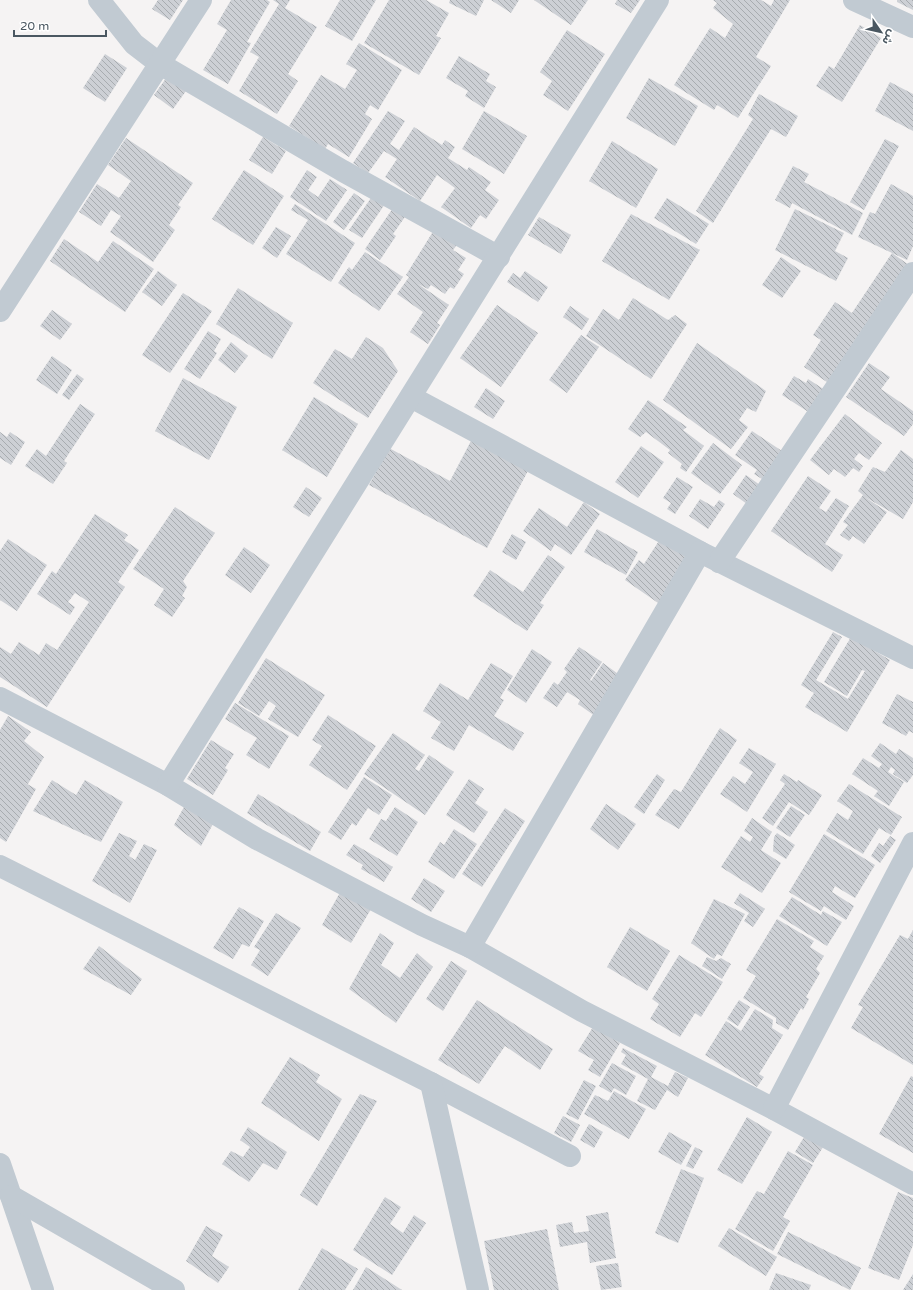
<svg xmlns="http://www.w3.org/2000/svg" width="913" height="1290" viewBox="0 0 913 1290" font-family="'Varela Round','Noto Sans Arabic',sans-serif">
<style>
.building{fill:url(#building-back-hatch)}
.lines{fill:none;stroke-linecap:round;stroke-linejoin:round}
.minor{stroke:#c1cad2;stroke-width:22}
</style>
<defs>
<pattern id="building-back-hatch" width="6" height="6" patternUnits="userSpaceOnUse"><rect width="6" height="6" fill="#cdd0d5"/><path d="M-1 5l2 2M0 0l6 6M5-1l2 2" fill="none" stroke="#a8acb0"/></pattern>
</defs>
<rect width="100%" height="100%" fill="#f5f3f3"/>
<g class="building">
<path d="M158 0H183L170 20 152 9Z"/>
<path d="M231 0H267L270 2 247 42 251 43 228 84 203 70 227 30 217 24Z"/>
<path d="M273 0H290L285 8 317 27 288 74 298 81 277 114 239 91 259 57 250 52 279 4Z"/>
<path d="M340 0H376L352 41 325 26Z"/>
<path d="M389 0H426L449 13 436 36 441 38 419 75 364 43Z"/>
<path d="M450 0H484L476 16 449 3Z"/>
<path d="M491 0H519L511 13Z"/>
<path d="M534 0H588L571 25Z"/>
<path d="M617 0H640L631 13 615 4Z"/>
<path d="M713 0H761L771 6 774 0H790L756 57 771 66 738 118 717 105 714 110 674 85 710 28 725 38 733 24 713 8 717 3Z"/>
<path d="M897 0H913V10L897 2Z"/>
<path d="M860 25 881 38 842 102 816 86 829 66 834 69Z"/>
<path d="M567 30 605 54 568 111 543 95 552 81 540 72Z"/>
<path d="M359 43 402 70 378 110 370 105 365 114 372 119 349 157 328 144 325 149 289 126 321 75 345 89 357 70 346 64Z"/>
<path d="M105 54 127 68 105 102 83 88Z"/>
<path d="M459 56 490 74 486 81 496 87 484 108 465 96 468 91 446 78Z"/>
<path d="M167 77 186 91 173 109 154 95Z"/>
<path d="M649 78 698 106 675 146 626 118Z"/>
<path d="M890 82 913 94V131L875 111Z"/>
<path d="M759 94 798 116 786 137 771 129 713 223 696 211 753 119 748 115Z"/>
<path d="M388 111 405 121 390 144 399 150 414 127 442 145 445 140 455 147 448 158 467 170 469 167 491 182 485 190 499 200 486 219 480 215 471 228 441 207 455 188 437 175 420 201 385 177 397 159 384 151 368 173 353 163Z"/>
<path d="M484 111 527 136 504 174 462 149Z"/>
<path d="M263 137 286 151 272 174 249 160Z"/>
<path d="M126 138 193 183 178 205 181 207 169 225 175 230 153 262 110 232 121 216 111 210 101 226 79 212 97 184 119 198 131 181 108 165Z"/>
<path d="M885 139 899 146 864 210 850 202Z"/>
<path d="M612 141 658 169 636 208 589 181Z"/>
<path d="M793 166 809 174 804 182 863 213 852 235 792 203 790 208 775 200Z"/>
<path d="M244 170 284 196 253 245 212 219Z"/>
<path d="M307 170 317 177 308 190 318 197 330 179 347 190 326 221 290 197Z"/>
<path d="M891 184 913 196V246L907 260 858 237 870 212 875 214Z"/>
<path d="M375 192 387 201 362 238 349 230Z"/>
<path d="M354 193 365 201 344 230 333 222Z"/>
<path d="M667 198 709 224 696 244 654 218Z"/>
<path d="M295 204 355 243 331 282 286 254 308 220 291 210Z"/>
<path d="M395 205 407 214 393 234 396 236 380 260 365 249Z"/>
<path d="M795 209 844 233 835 251 848 258 836 281 775 250Z"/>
<path d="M631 214 700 250 669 300 602 261Z"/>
<path d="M539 217 571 235 561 254 528 235Z"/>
<path d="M276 227 291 236 277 258 262 248Z"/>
<path d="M434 230 457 245 453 250 466 258 458 270 464 274 454 289 450 287 445 294 431 285 428 289 418 284 449 305 437 323 440 325 428 344 410 332 423 312 397 294 409 277 406 275Z"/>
<path d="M64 239 98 262 113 241 154 269 125 312 50 261Z"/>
<path d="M365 252 403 277 379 311 338 283 349 267 352 270Z"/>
<path d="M892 253 909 265 830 384 804 367 821 340 813 335 835 302 852 313Z"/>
<path d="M781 257 801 271 782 298 762 285Z"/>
<path d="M158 271 177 285 162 306 142 292Z"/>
<path d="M525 271 548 287 538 302 507 282 513 273 520 278Z"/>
<path d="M238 288 293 323 272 359 216 324Z"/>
<path d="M183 293 212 311 170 373 142 355Z"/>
<path d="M633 298 668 320 675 315 687 324 651 379 586 336 603 309 619 320Z"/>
<path d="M497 305 538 333 501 387 460 358Z"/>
<path d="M570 306 589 319 582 330 563 317Z"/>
<path d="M52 310 72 324 60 340 40 326Z"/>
<path d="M208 331 221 339 214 351 217 353 200 379 184 369Z"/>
<path d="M581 335 599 347 567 393 549 380Z"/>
<path d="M366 337 383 348 398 371 368 418 313 383 335 349 352 359Z"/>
<path d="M231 342 248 356 235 373 218 360Z"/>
<path d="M697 343 766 391 756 412 747 408 739 420 748 427 731 449 663 400Z"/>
<path d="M52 356 72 370 57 394 36 380Z"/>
<path d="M869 363 890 377 881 389 913 411V424L904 436 846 397Z"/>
<path d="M77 374 84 379 69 400 62 395Z"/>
<path d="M794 376 806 383 808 379 825 390 810 413 782 395Z"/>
<path d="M183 378 237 407 209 460 155 431Z"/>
<path d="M486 388 505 401 493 419 474 407Z"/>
<path d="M314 397 358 424 327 477 282 450Z"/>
<path d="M648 400 687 427 683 430 704 446 686 472 680 468 682 464 668 453 670 450 646 432 640 437 628 429Z"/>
<path d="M80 404 95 414 64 461 67 463 53 484 25 466 37 449 46 456Z"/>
<path d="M845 414 882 443 869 460 859 453 854 459 863 466 859 472 853 468 845 477 834 469 829 475 810 460Z"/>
<path d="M752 431 782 451 762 479 754 474 757 470 735 455Z"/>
<path d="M0 432 7 437 10 432 25 442 11 465 0 458Z"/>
<path d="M473 437 530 467 487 548 369 485 389 448 450 481Z"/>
<path d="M713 443 742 465 720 494 691 473Z"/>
<path d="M641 446 664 462 638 498 615 482Z"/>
<path d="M901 450 913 459V502L903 519 865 497 887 512 864 544 853 536 849 541 840 535 848 525 843 522 863 495 858 491 873 467 885 472Z"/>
<path d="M746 475 760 485 747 504 733 494Z"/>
<path d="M808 476 831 491 819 508 826 512 836 498 849 506 825 544 843 555 832 572 771 531Z"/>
<path d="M677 477 693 487 675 514 667 509 671 503 663 498Z"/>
<path d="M306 487 322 498 309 517 293 507Z"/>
<path d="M700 499 714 507 719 500 725 504 708 529 689 516Z"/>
<path d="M584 502 600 514 571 555 555 544 551 551 523 531 539 508 567 527Z"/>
<path d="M175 507 215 533 183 581 187 587 182 596 185 598 172 617 154 605 164 589 133 569Z"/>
<path d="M95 514 128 535 124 540 139 550 118 582 125 587 47 707 0 677V647L11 654 19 642 39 655 46 643 57 650 89 602 75 593 68 602 75 607 70 615 37 594 52 571 56 574Z"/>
<path d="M597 529 638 552 626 575 584 552Z"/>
<path d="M664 533 695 554 661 605 625 580 639 560 644 564Z"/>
<path d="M512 534 526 542 516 560 502 552Z"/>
<path d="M8 539 47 565 17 611 0 600V551Z"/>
<path d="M244 547 270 565 251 593 225 575Z"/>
<path d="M548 555 565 567 540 603 544 605 527 631 473 596 490 570 523 592Z"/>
<path d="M833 632 842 637 816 680 848 699 865 671 862 670 847 696 824 682 851 637 890 660 847 732 805 707 814 693 801 685Z"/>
<path d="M579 647 602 662 590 680 591 681 603 663 621 676 595 716 578 704 580 700 567 692 557 707 543 698 554 682 558 685 567 672 564 669Z"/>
<path d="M532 649 552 662 526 703 507 690Z"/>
<path d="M266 658 325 695 298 737 268 719 276 706 269 701 259 716 238 703Z"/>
<path d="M491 663 513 676 500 698 504 700 494 716 524 733 513 751 469 725 454 751 431 738 441 722 423 711 440 683 468 700Z"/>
<path d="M897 694 913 702V733L909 731 906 736 882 723Z"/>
<path d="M235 703 289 736 269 769 246 755 257 738 225 719Z"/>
<path d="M328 715 376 746 347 790 309 765 322 746 312 740Z"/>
<path d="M8 716 31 732 24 741 44 757 28 784 22 781 36 789 6 842 0 838V730Z"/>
<path d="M720 728 737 740 679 829 655 815 674 789 681 792Z"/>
<path d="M393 733 425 755 415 769 419 771 429 755 454 772 425 815 364 774Z"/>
<path d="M211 740 234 754 225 768 228 770 213 795 187 779Z"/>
<path d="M880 743 896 754 899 749 913 758V775L907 783 893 774 895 770 891 767 888 772 904 782 889 806 874 796 878 791 852 774 863 758 879 768 882 764 871 756Z"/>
<path d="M749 748 776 764 747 812 720 794 733 776 745 784 753 772 739 763Z"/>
<path d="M657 774 665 780 644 814 634 807Z"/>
<path d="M784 774 797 782 798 780 822 795 809 815 789 802 773 826 762 818 785 784 780 780Z"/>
<path d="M364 777 392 795 379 815 368 808 356 826 352 823 341 840 328 832Z"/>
<path d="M469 779 484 789 475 803 488 812 474 833 446 815Z"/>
<path d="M52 780 76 795 85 780 123 802 101 842 33 811Z"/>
<path d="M849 784 902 817 891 835 879 828 863 854 826 831 837 813 848 820 853 811 837 801Z"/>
<path d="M258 794 321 832 310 851 247 813Z"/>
<path d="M606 804 636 824 618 850 590 829Z"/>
<path d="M791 806 805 815 790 837 776 828Z"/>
<path d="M184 807 213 824 201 846 174 825Z"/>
<path d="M395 807 418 822 397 856 369 839 381 819 386 821Z"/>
<path d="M505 808 525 821 482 887 462 874Z"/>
<path d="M752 818 772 832 761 850 781 863 762 893 721 867 741 836 750 842 753 837 744 831Z"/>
<path d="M454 829 477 844 454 879 428 862 440 842 444 845Z"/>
<path d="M119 833 137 841 129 856 135 860 144 844 157 850 130 903 92 881Z"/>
<path d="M777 833 795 845 786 859 773 851 774 837Z"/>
<path d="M824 834 875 865 855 898 835 886 832 892 854 906 846 920 824 906 821 911 789 892Z"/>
<path d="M890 836 896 840 880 863 871 856 879 843 883 846Z"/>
<path d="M354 844 393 867 384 882 361 869 363 865 346 855Z"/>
<path d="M424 878 445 891 431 912 411 899Z"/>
<path d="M343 887 374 904 351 943 322 925Z"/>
<path d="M740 893 765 909 753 927 744 921 749 913 734 903Z"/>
<path d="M792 897 821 915 823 911 842 922 827 946 779 916Z"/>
<path d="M714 899 745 914 722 956 717 954 714 959 691 943Z"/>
<path d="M239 907 264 921 249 947 242 944 233 959 213 948Z"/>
<path d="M276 913 301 928 268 976 251 965 260 950 254 947Z"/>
<path d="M777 919 814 941 810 947 824 956 816 969 820 973 806 997 809 999 803 1010 801 1008 788 1030 776 1023V1018L743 998 756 976 746 970Z"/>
<path d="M630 927 670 951 647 991 607 967Z"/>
<path d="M913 930V1065L851 1028 863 1007 858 1005 900 935 908 939Z"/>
<path d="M380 933 394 943 381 965 400 978 417 953 433 967 396 1023 349 989Z"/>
<path d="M99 946 142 979 131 995 83 969Z"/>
<path d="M679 955 723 982 701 1017 695 1013 680 1037 650 1019 659 1004 652 999Z"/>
<path d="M707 957 716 961 721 958 731 964 722 979 702 966Z"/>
<path d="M451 961 467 971 443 1011 426 999Z"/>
<path d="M477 1000 553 1049 540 1070 505 1046 479 1084 438 1060Z"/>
<path d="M739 1000 750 1007 738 1026 727 1019Z"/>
<path d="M755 1009 773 1020 772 1028 783 1035 759 1074 764 1077 757 1087 705 1055 726 1021 741 1031Z"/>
<path d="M593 1027 620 1043 600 1077 588 1070 594 1060 578 1051Z"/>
<path d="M623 1048 657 1066 651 1077 668 1086 675 1072 688 1078 678 1097 667 1090 655 1110 637 1101 648 1079 621 1064 626 1055 621 1052Z"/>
<path d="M290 1057 320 1075 316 1082 342 1099 319 1141 261 1103Z"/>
<path d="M612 1063 636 1076 626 1095 614 1088 611 1093 599 1086Z"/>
<path d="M911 1076 913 1077V1153L879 1134Z"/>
<path d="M584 1080 596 1086 578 1120 566 1114Z"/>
<path d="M614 1091 646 1109 629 1139 584 1114 595 1095 608 1101Z"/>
<path d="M360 1094 377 1101 317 1206 300 1195Z"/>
<path d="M563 1116 580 1125 571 1142 554 1133Z"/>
<path d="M747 1117 772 1132 742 1184 717 1170Z"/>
<path d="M589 1124 603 1132 594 1148 580 1140Z"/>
<path d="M248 1127 287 1152 277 1170 263 1163 249 1182 222 1164 231 1151 243 1157 250 1147 240 1140Z"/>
<path d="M669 1132 692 1145 681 1165 658 1152Z"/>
<path d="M807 1132 825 1144 813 1163 795 1152Z"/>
<path d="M695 1147 703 1151 693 1169 686 1166Z"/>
<path d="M788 1151 813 1165 783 1217 790 1221 773 1251 735 1229 757 1191 764 1194Z"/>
<path d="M681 1169 704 1178 678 1243 655 1233Z"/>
<path d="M898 1192 913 1198V1245L899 1280 868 1268Z"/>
<path d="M385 1197 401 1207 390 1224 403 1233 414 1215 426 1223 392 1275 353 1250Z"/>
<path d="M608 1212 616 1258 590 1263 587 1242 560 1247 556 1225 572 1222 574 1233 589 1231 586 1216Z"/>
<path d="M206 1226 223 1235 212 1256 229 1267 218 1283 186 1261Z"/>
<path d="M729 1228 777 1257 766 1276 718 1246Z"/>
<path d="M547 1229 559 1290H494L484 1241Z"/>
<path d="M788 1232 861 1268 850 1290 777 1254Z"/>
<path d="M322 1248 358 1269 345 1290H298Z"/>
<path d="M618 1263 622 1287 601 1290 596 1266Z"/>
<path d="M366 1267 402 1290H353Z"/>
<path d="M776 1273 811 1285 809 1290H769Z"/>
<path d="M913 1274V1290H903Z"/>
</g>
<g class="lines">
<g class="minor">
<path d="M99 0 134 44 160 64 343 171 499 257"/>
<path d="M854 0 913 27"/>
<path d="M0 311 201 0"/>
<path d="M411 397 700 552 913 658"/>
<path d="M719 562 913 273"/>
<path d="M0 698 168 785 257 839 422 925 470 947 582 1011 774 1109 913 1184"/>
<path d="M168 785 658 0"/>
<path d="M0 866 431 1083 570 1156"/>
<path d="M470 947 700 552"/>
<path d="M431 1083 478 1290"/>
<path d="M774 1109 913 843"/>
<path d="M0 1164 43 1290"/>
<path d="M11 1196 174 1290"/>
</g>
</g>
<g transform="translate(881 32) rotate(124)" stroke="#ffffff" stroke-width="3" paint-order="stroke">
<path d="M0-3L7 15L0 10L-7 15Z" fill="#4a5761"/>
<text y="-6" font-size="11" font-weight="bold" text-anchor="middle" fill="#4a5761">ش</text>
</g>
<path d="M14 30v6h92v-6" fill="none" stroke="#4a5761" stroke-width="2"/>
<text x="20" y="30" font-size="12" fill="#4a5761" stroke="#ffffff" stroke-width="3" paint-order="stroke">20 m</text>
</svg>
